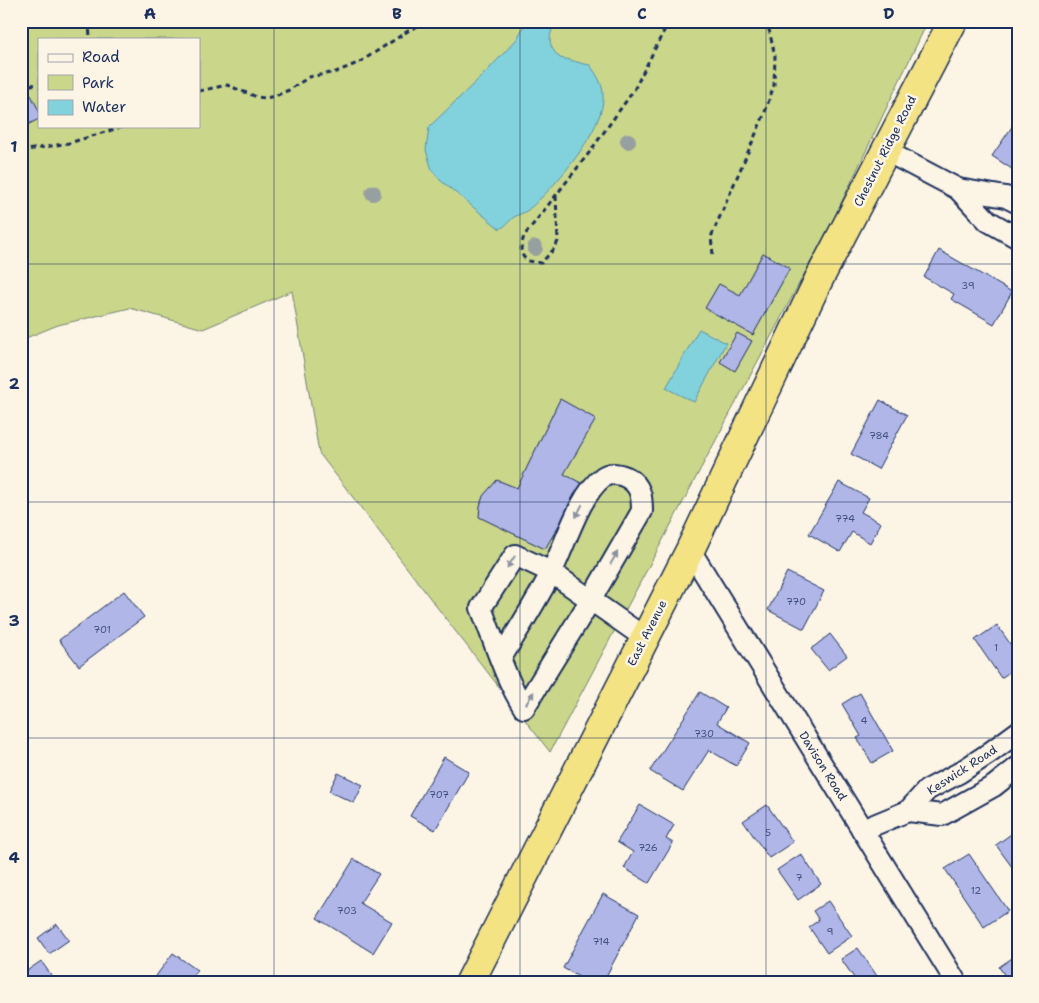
<svg xmlns="http://www.w3.org/2000/svg" width="1039" height="1003" viewBox="0 0 1039 1003" font-family="'Shantell Sans',sans-serif">
<style>
.green{fill:#cad689;stroke:#728274;fill-rule:evenodd}
.water{fill:#82d2de;stroke:#5991ab}
.building{fill:#b0b6e7;stroke:#1b2f5e}
.lines{fill:none;stroke-linecap:round;stroke-linejoin:round}
.minor-casing{stroke:#1b2f5e;stroke-width:24}
.highway-casing{stroke:#1b2f5e;stroke-width:31}
.path{stroke:#1b2f5e;stroke-width:3;stroke-dasharray:5 4;stroke-linecap:butt}
.minor{stroke:#fcf5e5;stroke-width:20}
.highway{stroke:#f4e382;stroke-width:28}
.tree{fill:#989fa1}
.oneway{fill:#8c92a2}
.grid{fill:none;stroke:#1b2f5e;stroke-width:1;stroke-opacity:0.55}
.labels{text-anchor:middle;dominant-baseline:central;stroke-width:5;stroke-linejoin:round;paint-order:stroke}
.number-label{font-size:10px;fill:#405180}
.street-label{font-size:12px;fill:#1b2f5e;stroke:#fcf5e5}
.neatline{fill:none;stroke:#1b2f5e;stroke-width:2}
.grid-label{font-size:16px;text-anchor:middle;font-weight:bold;fill:#1b2f5e}
</style>
<rect width="100%" height="100%" fill="#fcf5e5"/>
<filter id="ink" filterUnits="userSpaceOnUse"><feTurbulence type="fractalNoise" baseFrequency=".02" numOctaves="2"/><feDisplacementMap in="SourceGraphic" scale="10" xChannelSelector="R" yChannelSelector="G"/><feConvolveMatrix kernelMatrix="1 2 1 2 8 2 1 2 1" color-interpolation-filters="sRGB"/></filter>
<g filter="url(#ink)">
<path class="green" d="M21 21H928L833 220 550 752 456 632 319 453 292 291 203 329 130 308 58 325 21 340ZM39 39H199V126H39Z"/>
<g class="water">
<path d="M530 21H556C548 37 547 45 560 58 571 59 580 64 590 65 596 74 602 82 603 93 607 128 553 189 528 210 524 213 519 214 514 217 509 221 506 226 500 229L440 180 432 170 426 150 429 127 488 70 517 39 524 26Z"/>
<path d="M699 329 726 343 694 402 666 388Z"/>
</g>
<g class="building">
<path d="M31 95 39 111V119L21 128V100Z"/>
<path d="M1018 118V173L992 156Z"/>
<path d="M939 250 1012 292 994 324 951 299 954 294 924 277Z"/>
<path d="M763 253 790 268 753 335 705 308 719 284 740 295Z"/>
<path d="M737 333 752 341 735 371 720 362Z"/>
<path d="M560 399 596 419 564 474 583 484 545 549 479 517 480 506 483 496 497 480 517 488Z"/>
<path d="M880 400 907 415 878 469 851 454Z"/>
<path d="M839 482 869 498 861 512 881 523 870 543 852 532 840 552 809 534Z"/>
<path d="M787 572 824 591 804 629 768 610Z"/>
<path d="M124 591 144 617 79 666 59 640Z"/>
<path d="M997 625 1018 655V666L1001 678 975 640Z"/>
<path d="M830 634 847 656 828 670 811 649Z"/>
<path d="M700 692 726 708 717 723 750 743 736 766 709 750 683 791 650 771Z"/>
<path d="M860 693 893 751 872 763 857 738 861 736 842 704Z"/>
<path d="M444 757 469 772 435 830 410 816Z"/>
<path d="M338 773 363 785 354 803 329 791Z"/>
<path d="M640 805 674 825 666 839 673 843 649 883 624 868 633 852 617 842Z"/>
<path d="M767 805 793 842 769 858 743 821Z"/>
<path d="M1018 829V863L1012 867 996 845Z"/>
<path d="M801 854 821 884 798 900 777 870Z"/>
<path d="M969 854 1008 911 984 927 945 869Z"/>
<path d="M354 859 379 874 360 903 392 922 373 953 317 918Z"/>
<path d="M603 894 639 914 603 982H588L563 968Z"/>
<path d="M828 901 852 936 827 953 809 927 819 920 813 911Z"/>
<path d="M57 924 69 940 49 954 38 938Z"/>
<path d="M858 948 879 979 875 982H857L841 959Z"/>
<path d="M173 953 197 970 189 982H163L156 976Z"/>
<path d="M1018 954V982H1009L999 967Z"/>
<path d="M41 961 54 979 50 982H21V975Z"/>
</g>
<g class="lines">
<defs>
<g id="minor">
<path d="M886 151 958 189 988 221 1018 238"/>
<path d="M958 189 1006 197 1018 203"/>
<path d="M690 550 956 982"/>
<path d="M501 658C518 630 536 602 551 573 565 546 579 495 603 477 610 472 621 474 628 478 641 486 642 497 642 511L590 601 524 708C505 679 494 640 481 608L515 555 551 572 645 638"/>
<path d="M908 811 942 815 994 786 1018 767"/>
<path d="M862 830 908 811 927 790 959 773 988 754 1018 732"/>
</g>
<path id="highway" d="M470 982 690 550 818 281 953 21"/>
</defs>
<use href="#minor" class="minor-casing"/>
<use href="#highway" class="highway-casing"/>
<g class="path">
<path d="M89 21 90 39"/>
<path d="M21 86 39 84"/>
<path d="M199 91 227 85 257 97 265 98 275 96 289 90 309 77 336 72 360 62 408 31 428 21"/>
<path d="M21 151 69 143 125 126"/>
<path d="M556 196 558 241 555 248 541 263 528 261C518 254 521 246 524 236L589 153 634 90 669 21"/>
<path d="M713 254 711 237 764 115 774 85 775 56 767 21"/>
</g>
<use href="#minor" class="minor"/>
<use href="#highway" class="highway"/>
</g>
<g class="tree">
<circle cx="628" cy="141" r="8"/>
<circle cx="373" cy="193" r="8"/>
<circle cx="535" cy="248" r="8"/>
</g>
<defs><path id="oneway-solid" d="M-6-.8H1V-3.2L6.5 0L1 3.2V.8H-6Z" transform="scale(1.25)"/></defs>
<g class="oneway">
<use href="#oneway-solid" transform="translate(579 511) rotate(117)"/>
<use href="#oneway-solid" transform="translate(614 558) rotate(-60)"/>
<use href="#oneway-solid" transform="translate(511 562) rotate(123)"/>
<use href="#oneway-solid" transform="translate(530 698) rotate(-58)"/>
</g>
</g>
<path class="grid" d="M274 21V982M520 21V982M766 21V982M21 264H1018M21 502H1018M21 738H1018"/>
<g class="labels">
<g class="number-label">
<text x="968" y="285">39</text>
<text x="879" y="435">784</text>
<text x="845" y="518">774</text>
<text x="796" y="601">770</text>
<text x="102" y="629">701</text>
<text x="996" y="647">1</text>
<text x="864" y="720">4</text>
<text x="704" y="733">730</text>
<text x="439" y="794">707</text>
<text x="768" y="832">5</text>
<text x="648" y="847">726</text>
<text x="799" y="877">7</text>
<text x="976" y="890">12</text>
<text x="347" y="910">703</text>
<text x="830" y="931">9</text>
<text x="601" y="941">714</text>
</g>
<g class="street-label">
<text transform="translate(885 151) rotate(-63)">Chestnut Ridge Road</text>
<text transform="translate(647 633) rotate(-63)">East Avenue</text>
<text transform="translate(823 766) rotate(58)">Davison Road</text>
<text transform="translate(962 770) rotate(-33)">Keswick Road</text>
</g>
</g>
<rect width="1039" height="1003" fill="none" stroke="#fcf5e5" stroke-width="55"/>
<rect x="38" y="38" width="162" height="90" fill="#fcf5e5" stroke="#a2a6af"/>
<rect x="48" y="54" width="25" height="8" fill="#fcf5e5" stroke="#a2a6af"/>
<text x="82" y="62" font-size="15" fill="#1b2f5e">Road</text>
<rect x="48" y="75" width="25" height="15" fill="#cad689" stroke="#a2a6af"/>
<text x="82" y="88" font-size="15" fill="#1b2f5e">Park</text>
<rect x="48" y="100" width="25" height="15" fill="#82d2de" stroke="#a2a6af"/>
<text x="82" y="112" font-size="15" fill="#1b2f5e">Water</text>
<rect x="28" y="28" width="984" height="948" class="neatline"/>
<g class="grid-label">
<text x="150" y="19">A</text>
<text x="397" y="19">B</text>
<text x="642" y="19">C</text>
<text x="889" y="19">D</text>
<text x="14" y="152">1</text>
<text x="14" y="389">2</text>
<text x="14" y="626">3</text>
<text x="14" y="863">4</text>
</g>
</svg>
